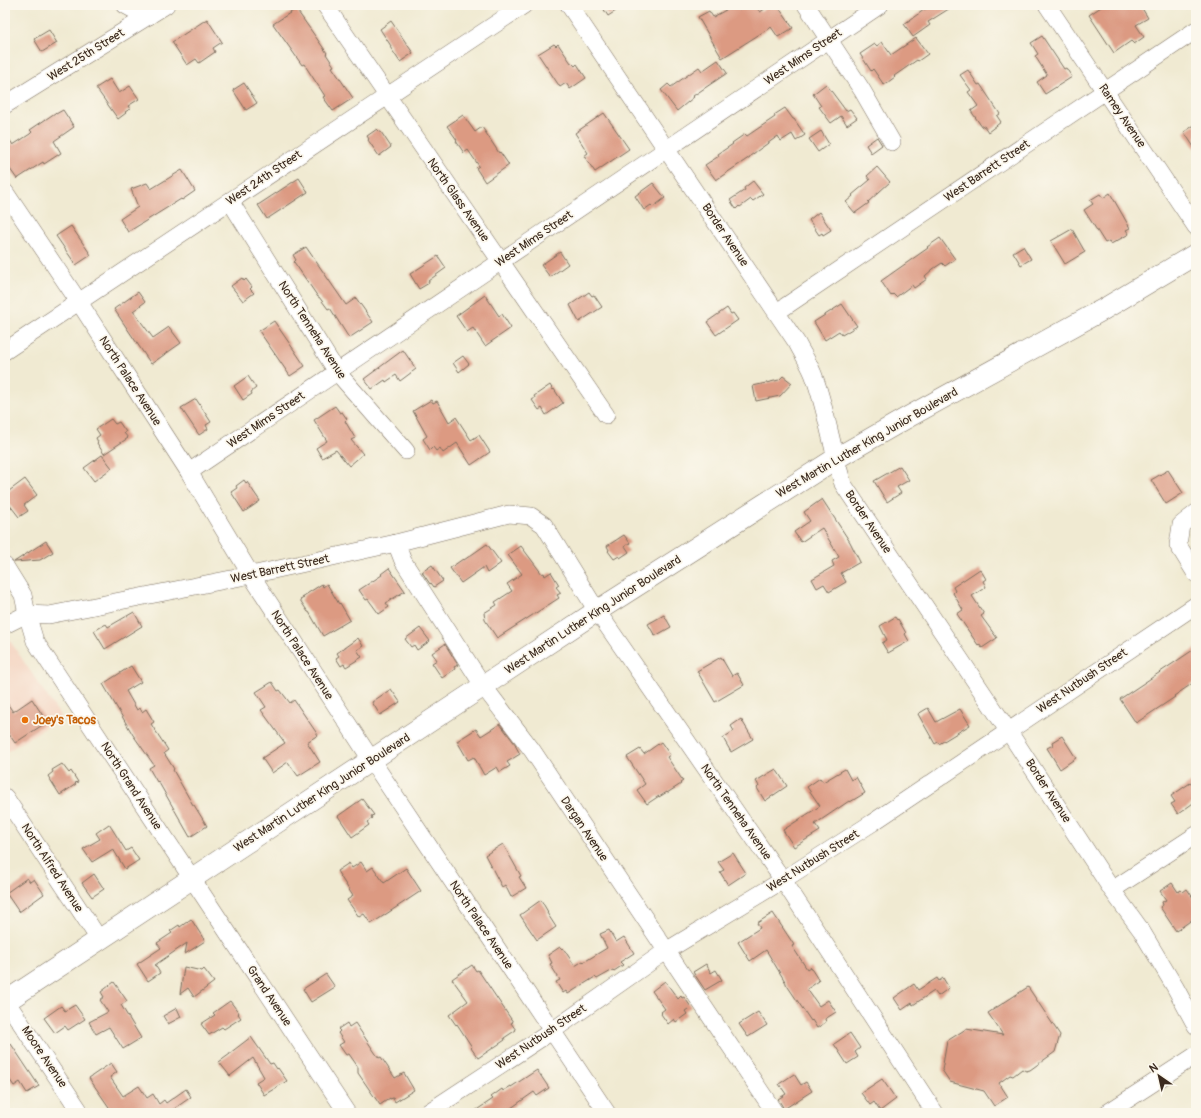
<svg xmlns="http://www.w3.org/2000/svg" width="1201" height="1118" viewBox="0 0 1201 1118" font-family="Pangolin,sans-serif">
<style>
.built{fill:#f4d3c0}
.building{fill:#dc9a82}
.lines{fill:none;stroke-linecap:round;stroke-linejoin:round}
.minor-casing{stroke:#7a6d5d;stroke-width:18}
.major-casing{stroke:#7a6d5d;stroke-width:22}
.minor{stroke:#fff;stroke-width:17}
.major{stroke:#fff;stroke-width:21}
.food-dot{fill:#e8710a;stroke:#fbf7ec;stroke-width:1.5}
.labels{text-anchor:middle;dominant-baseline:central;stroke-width:3.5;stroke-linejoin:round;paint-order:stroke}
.street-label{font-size:12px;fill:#3b2a1e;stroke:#fbf7ec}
.food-label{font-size:12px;font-weight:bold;fill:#c56008;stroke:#fbf7ec;text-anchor:start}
</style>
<rect width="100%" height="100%" fill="#fbf7ec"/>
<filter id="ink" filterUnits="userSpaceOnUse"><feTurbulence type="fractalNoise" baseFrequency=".025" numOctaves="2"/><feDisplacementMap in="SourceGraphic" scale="8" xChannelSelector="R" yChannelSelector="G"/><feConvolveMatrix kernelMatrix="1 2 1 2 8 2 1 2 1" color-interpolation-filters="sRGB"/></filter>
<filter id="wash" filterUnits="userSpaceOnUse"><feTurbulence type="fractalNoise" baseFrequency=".012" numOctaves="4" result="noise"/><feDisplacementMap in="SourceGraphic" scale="16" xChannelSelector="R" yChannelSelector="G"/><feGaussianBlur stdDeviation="0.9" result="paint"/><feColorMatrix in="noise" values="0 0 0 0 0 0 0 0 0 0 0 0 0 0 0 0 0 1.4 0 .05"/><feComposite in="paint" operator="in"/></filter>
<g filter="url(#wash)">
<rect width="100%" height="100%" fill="#f0ead2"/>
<path class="built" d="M8 638 61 717 5 753V639Z"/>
<g id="blocks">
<g class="building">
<path d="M601 5H625L608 16Z"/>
<path d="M735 5H736L739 10 746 5H755L760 12 771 5H777L793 28 778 37 771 27 722 58 698 17 709 11 713 17Z"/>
<path d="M931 5H955L928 22 930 25 913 37 904 24Z"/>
<path d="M1104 5H1140L1148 18 1136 25 1144 37 1134 44 1131 41 1114 53 1089 15Z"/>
<path d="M296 9 327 53 326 54 334 66 332 67 353 98 333 111 323 97 325 96 304 64 302 65 273 24Z"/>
<path d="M207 19 222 42 213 48 215 52 199 63 196 59 187 65 172 42Z"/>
<path d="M391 21 413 53 400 62 390 47 391 46 380 29Z"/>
<path d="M49 30 57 43 42 52 34 39Z"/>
<path d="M1042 36 1064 69 1066 68 1072 77 1045 94 1037 82 1047 75 1035 56 1038 54 1031 43Z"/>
<path d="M916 38 928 54 918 61 917 60 894 76 895 77 884 85 873 69 871 71 860 54 875 44 877 46 882 42 891 55Z"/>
<path d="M554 44 556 46 558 44 571 63H572L575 66 577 64 586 78 570 89 566 83 560 87 538 54Z"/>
<path d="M718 60 727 73 693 96 694 97 677 111 661 90 668 84 671 87 699 67 702 71Z"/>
<path d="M968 70 978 85 980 84 1000 114 997 116 1001 122 988 132 984 126 982 127 971 111 978 106 968 92 971 90 960 75Z"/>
<path d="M110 79 119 93 130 86 139 99 128 106 130 109 125 112 126 113 118 119 96 88Z"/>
<path d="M244 83 257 103 246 110 233 90Z"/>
<path d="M826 84 846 111 850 109 857 118 847 125 841 116 831 123 819 107 821 106 813 94Z"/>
<path d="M785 108 793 119H794L805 135 796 141 792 134 781 141 778 136 750 156V157L716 180 705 165 719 156 718 154 733 144 732 143 745 134 747 136 775 117 774 115Z"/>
<path d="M63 110 74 127 54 141 61 153 44 164 43 162 17 179 5 162V133L13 145 30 134 32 132 30 130 55 113 56 114Z"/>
<path d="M604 113 629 149 595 172 584 156 588 153 575 133Z"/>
<path d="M463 115 475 132 482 127 499 153 500 152 509 165 485 182 476 168 479 166 468 150 464 153 456 141 457 140 447 126Z"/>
<path d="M1196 124V150L1184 132Z"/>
<path d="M377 129 380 132H381L391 147 379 156 368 140 369 139 367 136Z"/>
<path d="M821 131 829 144 818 152 809 139Z"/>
<path d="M877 137 882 145 871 153 866 145Z"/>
<path d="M877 167 890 182 868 202 869 203 855 213 846 202 853 196 852 195 870 180 867 176Z"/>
<path d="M182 170 195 191 182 200 181 199 128 232 120 219 138 207 131 189 147 183 151 189Z"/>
<path d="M299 178 308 192 267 219 258 205Z"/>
<path d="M753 181 763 194 753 201 751 199 740 207 739 206 736 209 730 200 745 190 744 188Z"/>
<path d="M653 183 665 198 653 207 651 205 644 210 635 196Z"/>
<path d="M1110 193 1130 228 1126 230 1129 234 1111 244 1109 241 1105 243 1084 210 1093 204 1090 200 1100 194 1103 198Z"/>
<path d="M819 212 831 230 823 235 822 233 819 235 809 220Z"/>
<path d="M71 226 91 255 76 265 56 236Z"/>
<path d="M1072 229 1085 252 1065 264 1051 241Z"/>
<path d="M940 238 955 259 945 266 942 263 933 269 925 276 927 279 914 288 912 285 896 297 893 294 891 296 881 281 928 248 927 247Z"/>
<path d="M1023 246 1031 259 1021 265 1013 252Z"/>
<path d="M306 247 346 305 356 298 373 322 349 338 330 308 328 309 319 297H318L294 262 296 260 293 255Z"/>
<path d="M560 252 568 264 550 277 541 265Z"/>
<path d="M438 256 446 268 428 281 429 283 419 289 410 274Z"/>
<path d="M242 278 244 281 246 279 252 287 250 289 254 293 243 301 231 286Z"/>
<path d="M138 292 145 302 133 311 153 338 169 327 181 343 151 364 114 309Z"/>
<path d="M589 292 592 296 594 295 602 307 579 322 570 305Z"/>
<path d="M485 295 499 316 502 314 511 328 485 346 473 328 467 332 456 316Z"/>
<path d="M842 304 857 326 842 335 839 331 825 340 814 322Z"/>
<path d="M727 308 731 314 733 313 738 320 716 335 707 322Z"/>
<path d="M274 321 305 366 290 376 259 331Z"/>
<path d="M403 350 416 369 400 381 396 375 386 382 385 380 372 389 364 379Z"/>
<path d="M463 356 469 364 459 372 453 363Z"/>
<path d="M248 376 256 388 251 392 252 394 243 400 234 386Z"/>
<path d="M783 376 792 383 780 396 756 401 753 386 779 380Z"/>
<path d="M550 385 553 390 554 389 563 403 546 415 542 408 539 410 532 400 535 398 534 396Z"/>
<path d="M196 399 211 422 206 425 208 429 199 435 181 408Z"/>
<path d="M431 400 433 403 437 401 449 422 456 417 471 440 479 435 490 452 471 465 457 443 443 453 440 448 436 451 433 447 430 450 423 439 427 436 413 411Z"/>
<path d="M335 406 340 413 342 412 347 419 345 421 355 438 351 440 363 454 349 466 336 450 322 458 316 448 327 441 314 420Z"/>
<path d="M111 419 115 424 119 422 126 432 124 433 128 438 104 454 97 443 98 442 96 438 100 435 96 429Z"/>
<path d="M102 455 112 468 94 481 84 468Z"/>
<path d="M900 466 909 480 897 487 901 493 887 502 874 481Z"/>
<path d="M1168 470 1183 493 1166 504 1151 480Z"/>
<path d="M25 479 37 495 24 505 28 511 19 517 5 499V494Z"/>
<path d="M244 480 246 483 247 482 260 501 244 512 231 492 237 488 236 486Z"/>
<path d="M822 499 850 542 860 562 841 573 846 582 829 592 824 584 817 588 812 579 834 566 832 561 839 557 822 528 801 542 794 532 810 521 804 512Z"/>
<path d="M624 535 630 543 625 546 629 552 620 558 619 556 614 559 608 551 609 550 607 546Z"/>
<path d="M46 541 53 552 40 560 15 562H14Z"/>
<path d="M487 544 501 563 487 573 484 567 461 583 450 568 463 559 464 560Z"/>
<path d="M521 546 542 574 544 573 545 576 551 572 559 585 556 587 561 593 557 595 559 598 497 638 485 620 484 613 497 605 495 602 512 591 507 584 522 574 508 555Z"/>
<path d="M432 565 443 581 434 587 431 583 430 584 422 572Z"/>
<path d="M389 568 405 591 386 603 389 607 379 614 368 599 366 600 359 590 382 575 381 574Z"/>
<path d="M980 569 986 579 983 581 986 587 972 596 984 614 981 616 997 638 982 648 979 644 978 645 957 614 963 610 953 593 955 591 953 587Z"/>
<path d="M322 584 323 587 327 584 339 604 340 603 350 620 323 636 309 612H308L300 600 304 598 302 597Z"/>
<path d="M134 612 142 626 105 649 94 631 106 624 108 627Z"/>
<path d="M664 615 671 627 655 636 648 624Z"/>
<path d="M895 617 897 620 898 619 906 633 905 634 909 641 888 653 882 643 887 640 880 626Z"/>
<path d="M420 628 430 641 417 650 414 645 411 647 405 639Z"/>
<path d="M358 638 363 646 357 650 362 657 346 667 344 664 341 666 336 658 339 656 337 653Z"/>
<path d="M445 644 458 665 454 667 455 669 442 678 432 663 437 660 432 653Z"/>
<path d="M1196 648V681L1174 696 1175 697 1136 723 1120 699Z"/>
<path d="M721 657 732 676 737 673 744 685 715 702 697 671Z"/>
<path d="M131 666 141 682 126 691 137 710 140 708 142 712 146 709 154 722 151 724 168 750 164 753 174 769 173 770 193 805H194L207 826 190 837 158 781 157 782 149 768 154 765 133 735 103 684Z"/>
<path d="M272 682 278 691 280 690 290 703 294 700 318 735 307 742 320 762 298 776 288 762 272 773 262 758 285 743 261 710 266 707 256 692Z"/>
<path d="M391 689 400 702 380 715 372 702Z"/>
<path d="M32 699 47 722 15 743 5 728V700L13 712Z"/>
<path d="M928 708 936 722 960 709 970 725 939 744 938 742 935 744 918 714Z"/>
<path d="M741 719 753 739 731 752 723 738 734 731 731 726Z"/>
<path d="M500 724 516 745H515L520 754 507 762 510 766 500 772 497 767 484 775 474 757 468 760 457 741 476 729 481 736Z"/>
<path d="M1062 736 1076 758 1060 769 1047 748 1053 745 1052 742Z"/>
<path d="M661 742 670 755 667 757 683 781 680 783 681 784 667 793V792L659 797V796L647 804 637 790 645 784 627 757 640 749 644 754Z"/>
<path d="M62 764 69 773 71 771 78 782 75 783 76 784 60 795 48 776 53 772 52 770Z"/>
<path d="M776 769 787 786 765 801 757 788 759 786 756 781Z"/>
<path d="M845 769 851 780 856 777 865 793 850 802 849 801 815 824 820 831 794 847 783 830 820 806 807 787 820 778 823 782Z"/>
<path d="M1196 779V801L1178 814 1171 804 1175 802 1171 796Z"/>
<path d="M362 799 374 815 371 816 372 818 367 822 369 825 352 837 338 816Z"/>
<path d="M109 824 126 851 131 848 139 860 125 869 113 849 92 862 83 849 100 839 96 833Z"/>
<path d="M503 844 521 876 519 877 526 888 511 897 505 885 502 887 485 855Z"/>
<path d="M733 853 746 873 728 885 720 872 724 870 718 862Z"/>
<path d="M361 862 367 871 373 867 384 883 406 868 421 891 371 924 364 914 359 917 347 900 353 896 337 871 349 863 352 868Z"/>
<path d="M94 874 104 889 92 897 82 883Z"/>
<path d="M27 878 30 882 34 879 44 894 19 912 6 893Z"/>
<path d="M1172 883 1178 892 1181 890 1183 892 1187 889 1196 902V917L1176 931 1160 907 1163 905 1162 902 1166 900 1160 891Z"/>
<path d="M541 900 548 912 547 913 556 927 537 940 520 915Z"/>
<path d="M773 913 794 945 792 946 807 969 810 967 819 981 807 989 819 1006 828 1000 836 1012 825 1019 826 1022 817 1028 812 1020 811 1021 786 984V983L766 950 750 961 738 942 760 928 757 923Z"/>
<path d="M191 919 205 941 185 954 187 943 155 965 160 973 148 981 137 964 161 948 157 943 172 933 170 931 179 925 180 927Z"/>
<path d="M609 930 616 942 624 937 634 953 620 962 623 965 614 971 613 970 597 979 595 977 568 994 566 991 563 993 556 982 560 980 550 964 552 963 548 955 560 947 562 949 563 948 575 966 583 961 584 962 607 948 600 934Z"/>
<path d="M706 964 711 973 716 970 722 980 705 990 693 972Z"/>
<path d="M472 965 476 971 478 970 513 1022 511 1023 516 1030 504 1038 505 1040 478 1058 471 1048 472 1047 457 1024 456 1025 449 1015 468 1001 452 979Z"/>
<path d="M184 967 202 971 204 969 214 982 194 997 188 988 180 994Z"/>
<path d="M326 974 335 987 311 1002 303 989Z"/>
<path d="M937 978 939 981 943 978 949 988 938 996 934 991 913 1005 912 1003 902 1010 894 998 914 984 918 990Z"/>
<path d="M665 981 678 999 681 996 682 998 684 997 691 1007 685 1011 687 1014 676 1022 674 1019 668 1024 661 1014 662 1013 661 1012 665 1009 652 991Z"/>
<path d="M114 982 127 1001 121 1005 141 1038 123 1049 109 1027 96 1034 89 1022 108 1012 100 1000 104 997 101 992Z"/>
<path d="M1028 987 1060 1035 1055 1052 1030 1070 1026 1071 1022 1069 1013 1076 1010 1075 999 1083 1008 1097 994 1106 984 1091 950 1082 942 1070 947 1041 966 1029 1003 1035 988 1013Z"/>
<path d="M230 1001 239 1013 238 1014 241 1018 224 1029 222 1027 209 1035 201 1024 215 1015 213 1013Z"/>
<path d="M75 1005 85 1019 68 1030 65 1026 55 1033 44 1018 61 1006 65 1011Z"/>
<path d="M177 1008 181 1017 168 1024 163 1016Z"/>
<path d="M758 1012 767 1025 748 1037 739 1024Z"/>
<path d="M347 1023 349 1027 355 1023 376 1054 379 1058 381 1057 395 1078 404 1073 414 1090 395 1102 393 1098 390 1099V1098L380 1105 358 1073V1067L349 1054 346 1055 339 1045 344 1042 338 1033 340 1031 338 1029Z"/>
<path d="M850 1033 860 1048 855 1052 858 1057 847 1064 834 1044Z"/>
<path d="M251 1037 270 1064 273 1063 277 1069 278 1068 287 1081 264 1095 256 1082 264 1077 253 1058 230 1076 219 1062 230 1054V1053Z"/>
<path d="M11 1044 39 1086 27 1093 20 1082 14 1086 5 1073V1047Z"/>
<path d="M111 1063 117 1072 110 1077 123 1096 139 1086 147 1098 153 1094 159 1104 164 1100 166 1103 186 1089 191 1097 171 1111 172 1113H113L89 1078Z"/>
<path d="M537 1070 549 1088 537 1096 534 1092 504 1113H472L493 1099 491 1097 502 1089 503 1091 511 1086V1087Z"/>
<path d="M794 1074 801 1085 806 1082 812 1091 784 1109 778 1099 786 1094 779 1084Z"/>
<path d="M882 1079 896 1099 880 1111 874 1102 870 1105 861 1093Z"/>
</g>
</g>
</g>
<g filter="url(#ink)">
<use href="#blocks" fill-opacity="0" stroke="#7a6d5d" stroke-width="1"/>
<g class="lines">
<defs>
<g id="minor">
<path d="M125 5 136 11 149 16"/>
<path d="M325 5 606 415"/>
<path d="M569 5 797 343C803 355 811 366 815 379 827 413 832 449 843 484L1009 732 1112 890 1141 930 1175 987 1196 1026"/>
<path d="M806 5 862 90 892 142"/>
<path d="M1047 5 1196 227"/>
<path d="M5 105 166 5"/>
<path d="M5 192 79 302 189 472 251 575 372 761 607 1113"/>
<path d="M230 201 337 372 406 451"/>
<path d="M777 312 1196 30"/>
<path d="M5 351 524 5"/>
<path d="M189 472 880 5"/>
<path d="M1196 513 1181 525 1178 545 1196 574"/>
<path d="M396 543 403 561 484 687 532 750 775 1113"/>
<path d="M5 566 23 595 27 614 35 641 347 1113"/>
<path d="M5 625 27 614 49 615 251 575 396 543 509 514 531 516 544 525 597 611 783 880 935 1113"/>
<path d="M5 797 99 939"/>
<path d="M1112 890 1196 835"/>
<path d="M6 1001 81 1113"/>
<path d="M427 1113 552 1031 666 951 783 880 872 823 1196 605"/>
<path d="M1107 1113 1196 1055"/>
</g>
<path id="major" d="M5 1002 597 611 835 459 910 416 1104 309 1196 254"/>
</defs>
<use href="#minor" class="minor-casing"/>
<use href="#major" class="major-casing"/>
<use href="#minor" class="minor"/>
<use href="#major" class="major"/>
</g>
</g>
<circle class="food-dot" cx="25" cy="720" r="4"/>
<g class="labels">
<g class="street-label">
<text transform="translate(86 55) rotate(-32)">West 25th Street</text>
<text transform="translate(803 57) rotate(-34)">West Mims Street</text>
<text transform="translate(1122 116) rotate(56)">Ramey Avenue</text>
<text transform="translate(987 171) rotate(-34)">West Barrett Street</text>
<text transform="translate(264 178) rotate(-34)">West 24th Street</text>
<text transform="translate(458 200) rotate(55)">North Glass Avenue</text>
<text transform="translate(725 235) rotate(56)">Border Avenue</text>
<text transform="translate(534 239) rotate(-34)">West Mims Street</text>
<text transform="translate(312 330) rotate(57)">North Tenneha Avenue</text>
<text transform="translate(130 381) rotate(57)">North Palace Avenue</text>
<text transform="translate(266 420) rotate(-34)">West Mims Street</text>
<text transform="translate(867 443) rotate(-30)">West Martin Luther King Junior Boulevard</text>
<text transform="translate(868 522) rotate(56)">Border Avenue</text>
<text transform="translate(280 569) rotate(-12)">West Barrett Street</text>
<text transform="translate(593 615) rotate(-33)">West Martin Luther King Junior Boulevard</text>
<text transform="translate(302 655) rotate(57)">North Palace Avenue</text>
<text transform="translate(1082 681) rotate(-34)">West Nutbush Street</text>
<text transform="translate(131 786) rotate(57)">North Grand Avenue</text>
<text transform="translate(1048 791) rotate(57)">Border Avenue</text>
<text transform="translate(322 793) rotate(-33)">West Martin Luther King Junior Boulevard</text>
<text transform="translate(736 812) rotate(55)">North Tenneha Avenue</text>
<text transform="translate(584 829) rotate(56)">Dargan Avenue</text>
<text transform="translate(813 861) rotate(-32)">West Nutbush Street</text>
<text transform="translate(52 868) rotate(57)">North Alfred Avenue</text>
<text transform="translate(481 925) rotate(56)">North Palace Avenue</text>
<text transform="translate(269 996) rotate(56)">Grand Avenue</text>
<text transform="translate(541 1037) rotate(-34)">West Nutbush Street</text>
<text transform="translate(44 1057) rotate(56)">Moore Avenue</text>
</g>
<g class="food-label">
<text x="33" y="720">Joey's Tacos</text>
</g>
</g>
<rect width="1201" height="1118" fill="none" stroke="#fbf7ec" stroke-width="20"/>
<g transform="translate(1159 1076) rotate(326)" stroke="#fbf7ec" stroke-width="3" paint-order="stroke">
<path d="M0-3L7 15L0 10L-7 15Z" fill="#3b2a1e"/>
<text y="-6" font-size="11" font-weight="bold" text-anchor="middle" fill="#3b2a1e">N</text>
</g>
</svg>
